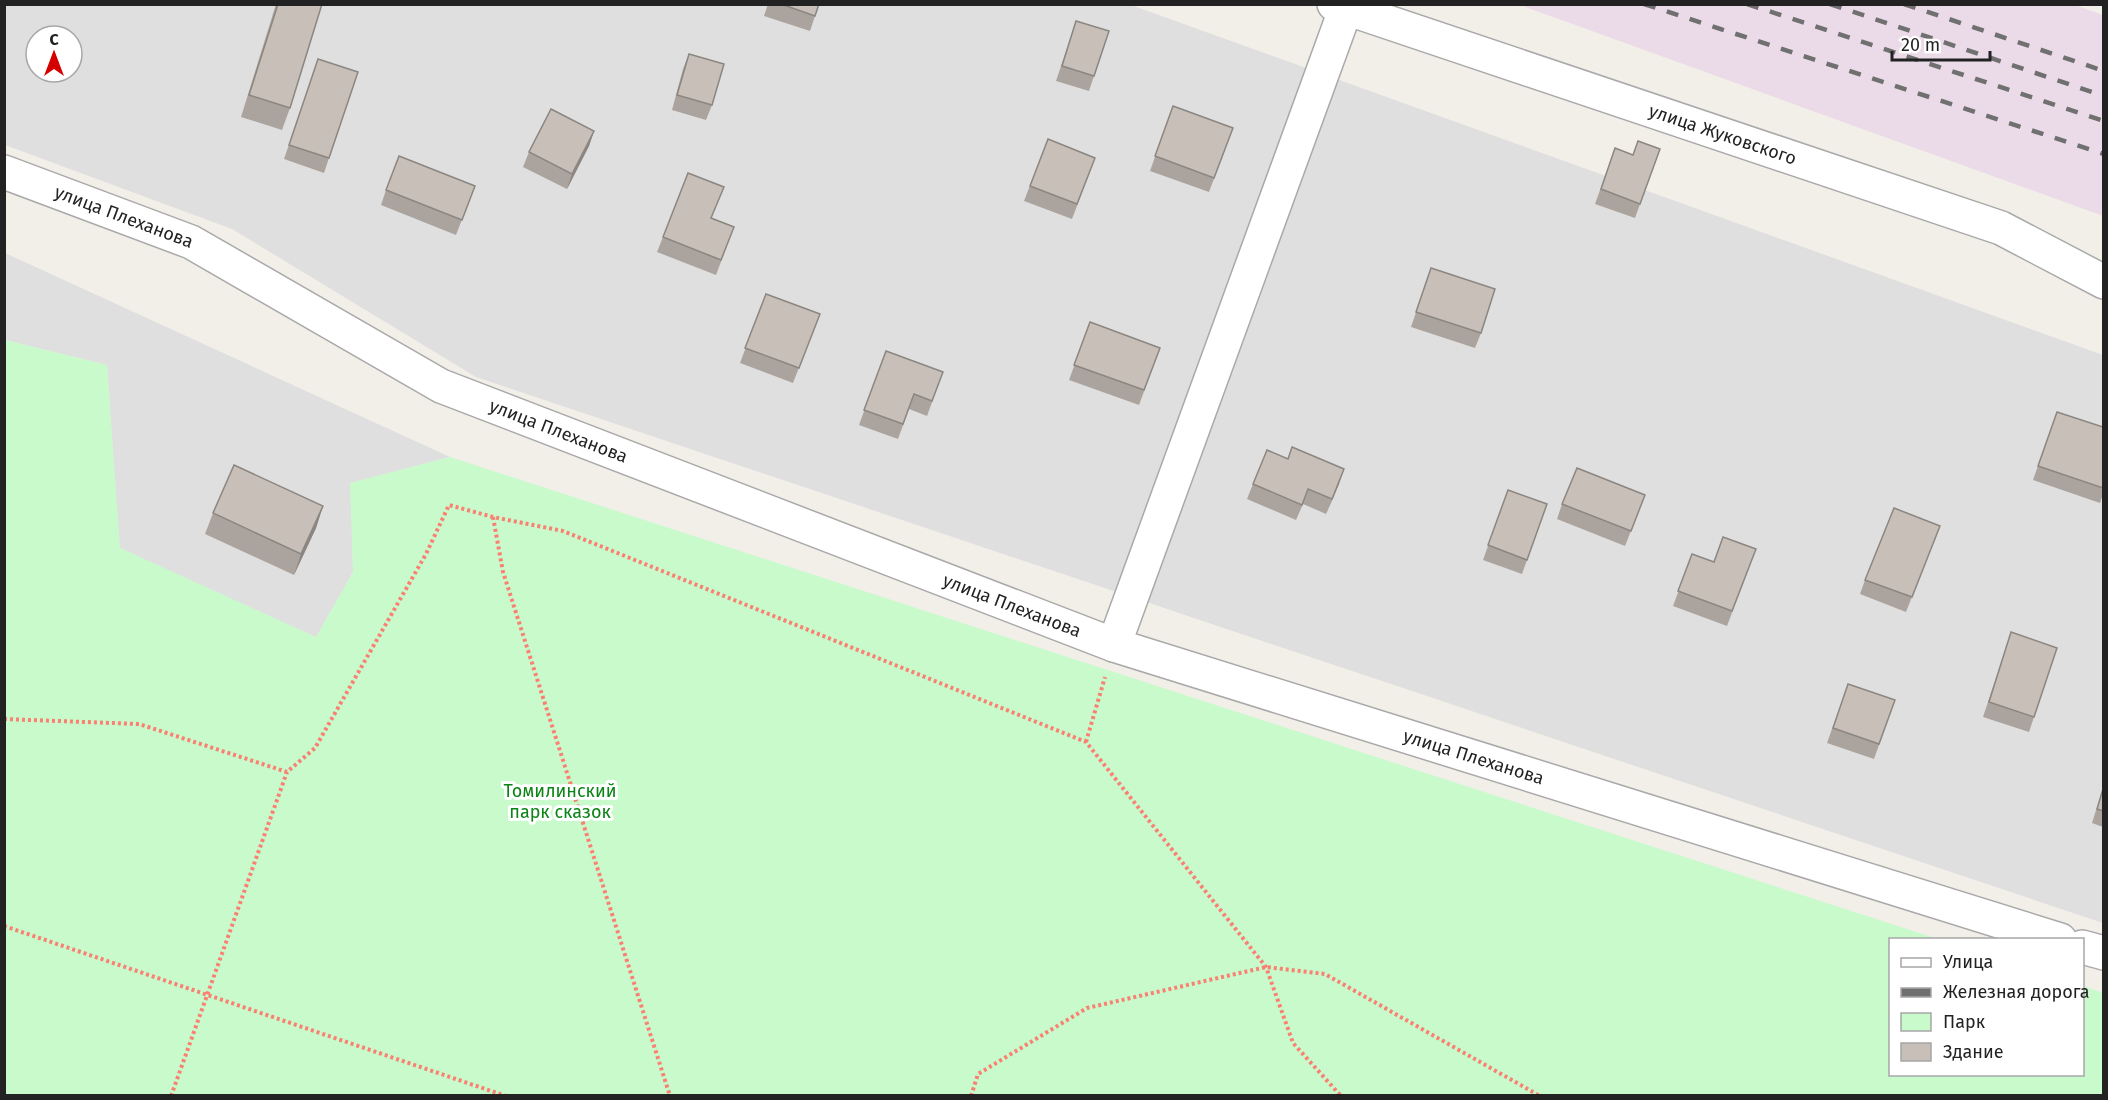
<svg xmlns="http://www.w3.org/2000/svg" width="2108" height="1100" viewBox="0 0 2108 1100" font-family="'Fira Sans',sans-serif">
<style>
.residential{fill:#e0dfdf;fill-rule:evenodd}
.industrial{fill:#ebdbe8}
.park{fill:#c8facc}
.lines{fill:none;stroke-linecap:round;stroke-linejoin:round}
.minor-casing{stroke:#a9a9a9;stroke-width:36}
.path{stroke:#fa8072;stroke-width:4;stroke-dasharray:3 3;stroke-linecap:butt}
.minor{stroke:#fff;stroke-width:33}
.rail{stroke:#707070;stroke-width:4.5;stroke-dasharray:12 12;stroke-linecap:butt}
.wall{fill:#aba49e}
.shaded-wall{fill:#8b8681}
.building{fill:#c7bfb8;stroke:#8b8681;stroke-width:1.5}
.labels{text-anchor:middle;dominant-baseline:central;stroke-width:6;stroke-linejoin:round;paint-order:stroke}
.street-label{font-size:18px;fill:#222;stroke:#fff}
.park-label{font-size:18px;fill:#0c8416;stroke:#fff}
</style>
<rect width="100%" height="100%" fill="#f2efe9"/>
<g class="residential">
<path d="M4 5H1131L2103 355V923L476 377 232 229 5 145ZM36 36H72V72H36Z"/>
<path d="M5 253 450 457 351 483 353 572 316 638 119 548 107 365 5 340Z"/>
</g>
<path class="industrial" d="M2072 4 2103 15V216L1520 5Z"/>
<path class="park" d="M5 340 107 365 120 548 316 637 353 572 350 483 450 457 1938 939 1890 940V1074H2082L2083 986 2103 993V1095H5Z"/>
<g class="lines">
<defs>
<g id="minor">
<path id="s1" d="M1334 4 2001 228 2104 282"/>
<path id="s2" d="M4 172 191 242 441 386 1114 645 2060 940"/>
<path d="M1114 645 1346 8"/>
<path d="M2082 947 2104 953"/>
</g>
</defs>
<use href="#minor" class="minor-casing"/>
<g class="path">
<path d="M493 517 503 572 670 1096"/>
<path d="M4 719 139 724 287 772 315 748 426 554 449 505 493 517 563 531 1086 742 1266 967 1293 1043 1341 1096"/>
<path d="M1086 742 1105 677"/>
<path d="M4 926 506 1096"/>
<path d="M171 1096 287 772"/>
<path d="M971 1096 978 1074 1087 1008 1266 967 1325 974 1540 1096"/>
</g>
<use href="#minor" class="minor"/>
<g class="rail">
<path d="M1644 4 2104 154"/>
<path d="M1747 4 2104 121"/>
<path d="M1830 4 2104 96"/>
<path d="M1904 4 2104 71"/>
</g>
</g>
<g class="wall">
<path d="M276 4H322L290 108 282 130 241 117Z"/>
<path d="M768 4H819L810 31 764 16Z"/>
<path d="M1076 21 1094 76 1089 91 1056 81Z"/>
<path d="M689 54 712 105 706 120 672 110 683 69Z"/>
<path d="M313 74 329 158 324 173 284 159Z"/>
<path d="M1173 106 1233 128 1209 192 1150 171Z"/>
<path d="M594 131 589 146 567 189 523 167 529 152Z"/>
<path d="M1048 139 1090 172 1072 219 1024 201Z"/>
<path d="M1615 148 1633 155 1660 149 1635 218 1595 204Z"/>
<path d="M475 186 456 235 381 205 386 190Z"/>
<path d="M712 218 734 227 716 275 657 252 663 237Z"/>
<path d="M1426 283 1481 333 1475 348 1411 327Z"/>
<path d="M766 294 820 314 793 383 740 363Z"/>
<path d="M1090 322 1160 348 1139 405 1069 380Z"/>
<path d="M886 351 943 372 927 416 909 409 898 439 859 425Z"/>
<path d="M2057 412 2103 427V494L2100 503 2033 480Z"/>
<path d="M1253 484H1339L1326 514 1303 504 1296 520 1247 499Z"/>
<path d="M1508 490 1547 504 1522 574 1483 560Z"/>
<path d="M1645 495 1625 546 1557 519 1562 504Z"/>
<path d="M323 506 316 528 294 575 205 534 213 513Z"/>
<path d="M1940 526 1906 612 1860 594 1865 580Z"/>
<path d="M1756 549 1727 626 1673 606 1692 554 1714 562Z"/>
<path d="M2011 632 2034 717 2029 732 1983 717Z"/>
<path d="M1848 684 1895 700 1874 759 1827 743Z"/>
<path d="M2103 788V827L2092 823Z"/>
</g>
<g class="shaded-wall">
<path d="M594 131 589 146 567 189 572 174Z"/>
<path d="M1344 469 1339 484 1326 514Z"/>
<path d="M323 506 316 528 294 575 301 554Z"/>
</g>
<g class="building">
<path d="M278 4H322L290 108 249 95Z"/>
<path d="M781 4H819L815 16Z"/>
<path d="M1076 21 1109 31 1094 76 1062 66Z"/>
<path d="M689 54 724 64 712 105 677 95Z"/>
<path d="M318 59 358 72 329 158 289 145Z"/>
<path d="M1173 106 1233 128 1214 178 1155 156Z"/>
<path d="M551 109 594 131 572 174 529 152Z"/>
<path d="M1048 139 1095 158 1077 204 1030 186Z"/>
<path d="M1638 141 1660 149 1640 204 1601 189 1615 148 1633 155Z"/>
<path d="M399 156 475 186 462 220 386 190Z"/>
<path d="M688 173 724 187 711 218 734 227 721 260 663 237Z"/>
<path d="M1431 268 1495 289 1481 333 1416 312Z"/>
<path d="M766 294 820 314 799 368 745 348Z"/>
<path d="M1090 322 1160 348 1144 390 1074 365Z"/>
<path d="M886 351 943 372 932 401 914 394 903 424 864 410Z"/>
<path d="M2057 412 2103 427V488L2038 466Z"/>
<path d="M1292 447 1344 469 1332 499 1308 489 1302 505 1253 484 1267 450 1288 459Z"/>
<path d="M234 465 323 506 301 554 213 513Z"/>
<path d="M1577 468 1645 495 1631 531 1562 504Z"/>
<path d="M1508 490 1547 504 1527 560 1488 545Z"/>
<path d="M1894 508 1940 526 1912 597 1865 580Z"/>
<path d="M1723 537 1756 549 1732 611 1678 591 1692 554 1714 562Z"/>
<path d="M2011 632 2057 648 2034 717 1989 702Z"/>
<path d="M1848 684 1895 700 1879 744 1833 728Z"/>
<path d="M2103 789V811L2097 809Z"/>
</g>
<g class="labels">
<g class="street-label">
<text stroke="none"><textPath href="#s1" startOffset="410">улица Жуковского</textPath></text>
<text stroke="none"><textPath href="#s2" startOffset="128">улица Плеханова</textPath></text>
<text stroke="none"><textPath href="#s2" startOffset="614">улица Плеханова</textPath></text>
<text stroke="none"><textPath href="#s2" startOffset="1100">улица Плеханова</textPath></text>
<text stroke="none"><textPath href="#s2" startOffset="1586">улица Плеханова</textPath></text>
</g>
<g class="park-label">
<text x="560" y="791">Томилинский<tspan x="560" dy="21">парк сказок</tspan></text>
</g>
</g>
<rect width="2108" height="1100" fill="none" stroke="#222222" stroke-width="12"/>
<rect x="1889" y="938" width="195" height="138" fill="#ffffff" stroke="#a7a7a7" stroke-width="1.5"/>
<rect x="1901" y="958" width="30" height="9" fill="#ffffff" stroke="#a7a7a7" stroke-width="1.5"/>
<text x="1943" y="968" font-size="18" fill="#222222">Улица</text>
<rect x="1901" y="988" width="30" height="9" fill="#707070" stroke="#a7a7a7" stroke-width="1.5"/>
<text x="1943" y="998" font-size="18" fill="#222222">Железная дорога</text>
<rect x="1901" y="1013" width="30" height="18" fill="#c8facc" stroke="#a7a7a7" stroke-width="1.5"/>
<text x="1943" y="1028" font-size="18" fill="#222222">Парк</text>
<rect x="1901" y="1043" width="30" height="18" fill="#c7bfb8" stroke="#a7a7a7" stroke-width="1.5"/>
<text x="1943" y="1058" font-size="18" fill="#222222">Здание</text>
<g transform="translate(54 54)"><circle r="28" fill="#ffffff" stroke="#a7a7a7" stroke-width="1.5"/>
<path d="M0-4.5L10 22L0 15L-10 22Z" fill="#d40000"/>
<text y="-9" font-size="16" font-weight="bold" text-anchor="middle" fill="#222222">С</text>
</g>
<path d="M1892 51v9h98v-9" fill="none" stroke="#222222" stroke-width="3"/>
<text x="1901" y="51" font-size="18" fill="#222222" stroke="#ffffff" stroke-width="4.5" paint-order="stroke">20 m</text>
</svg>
